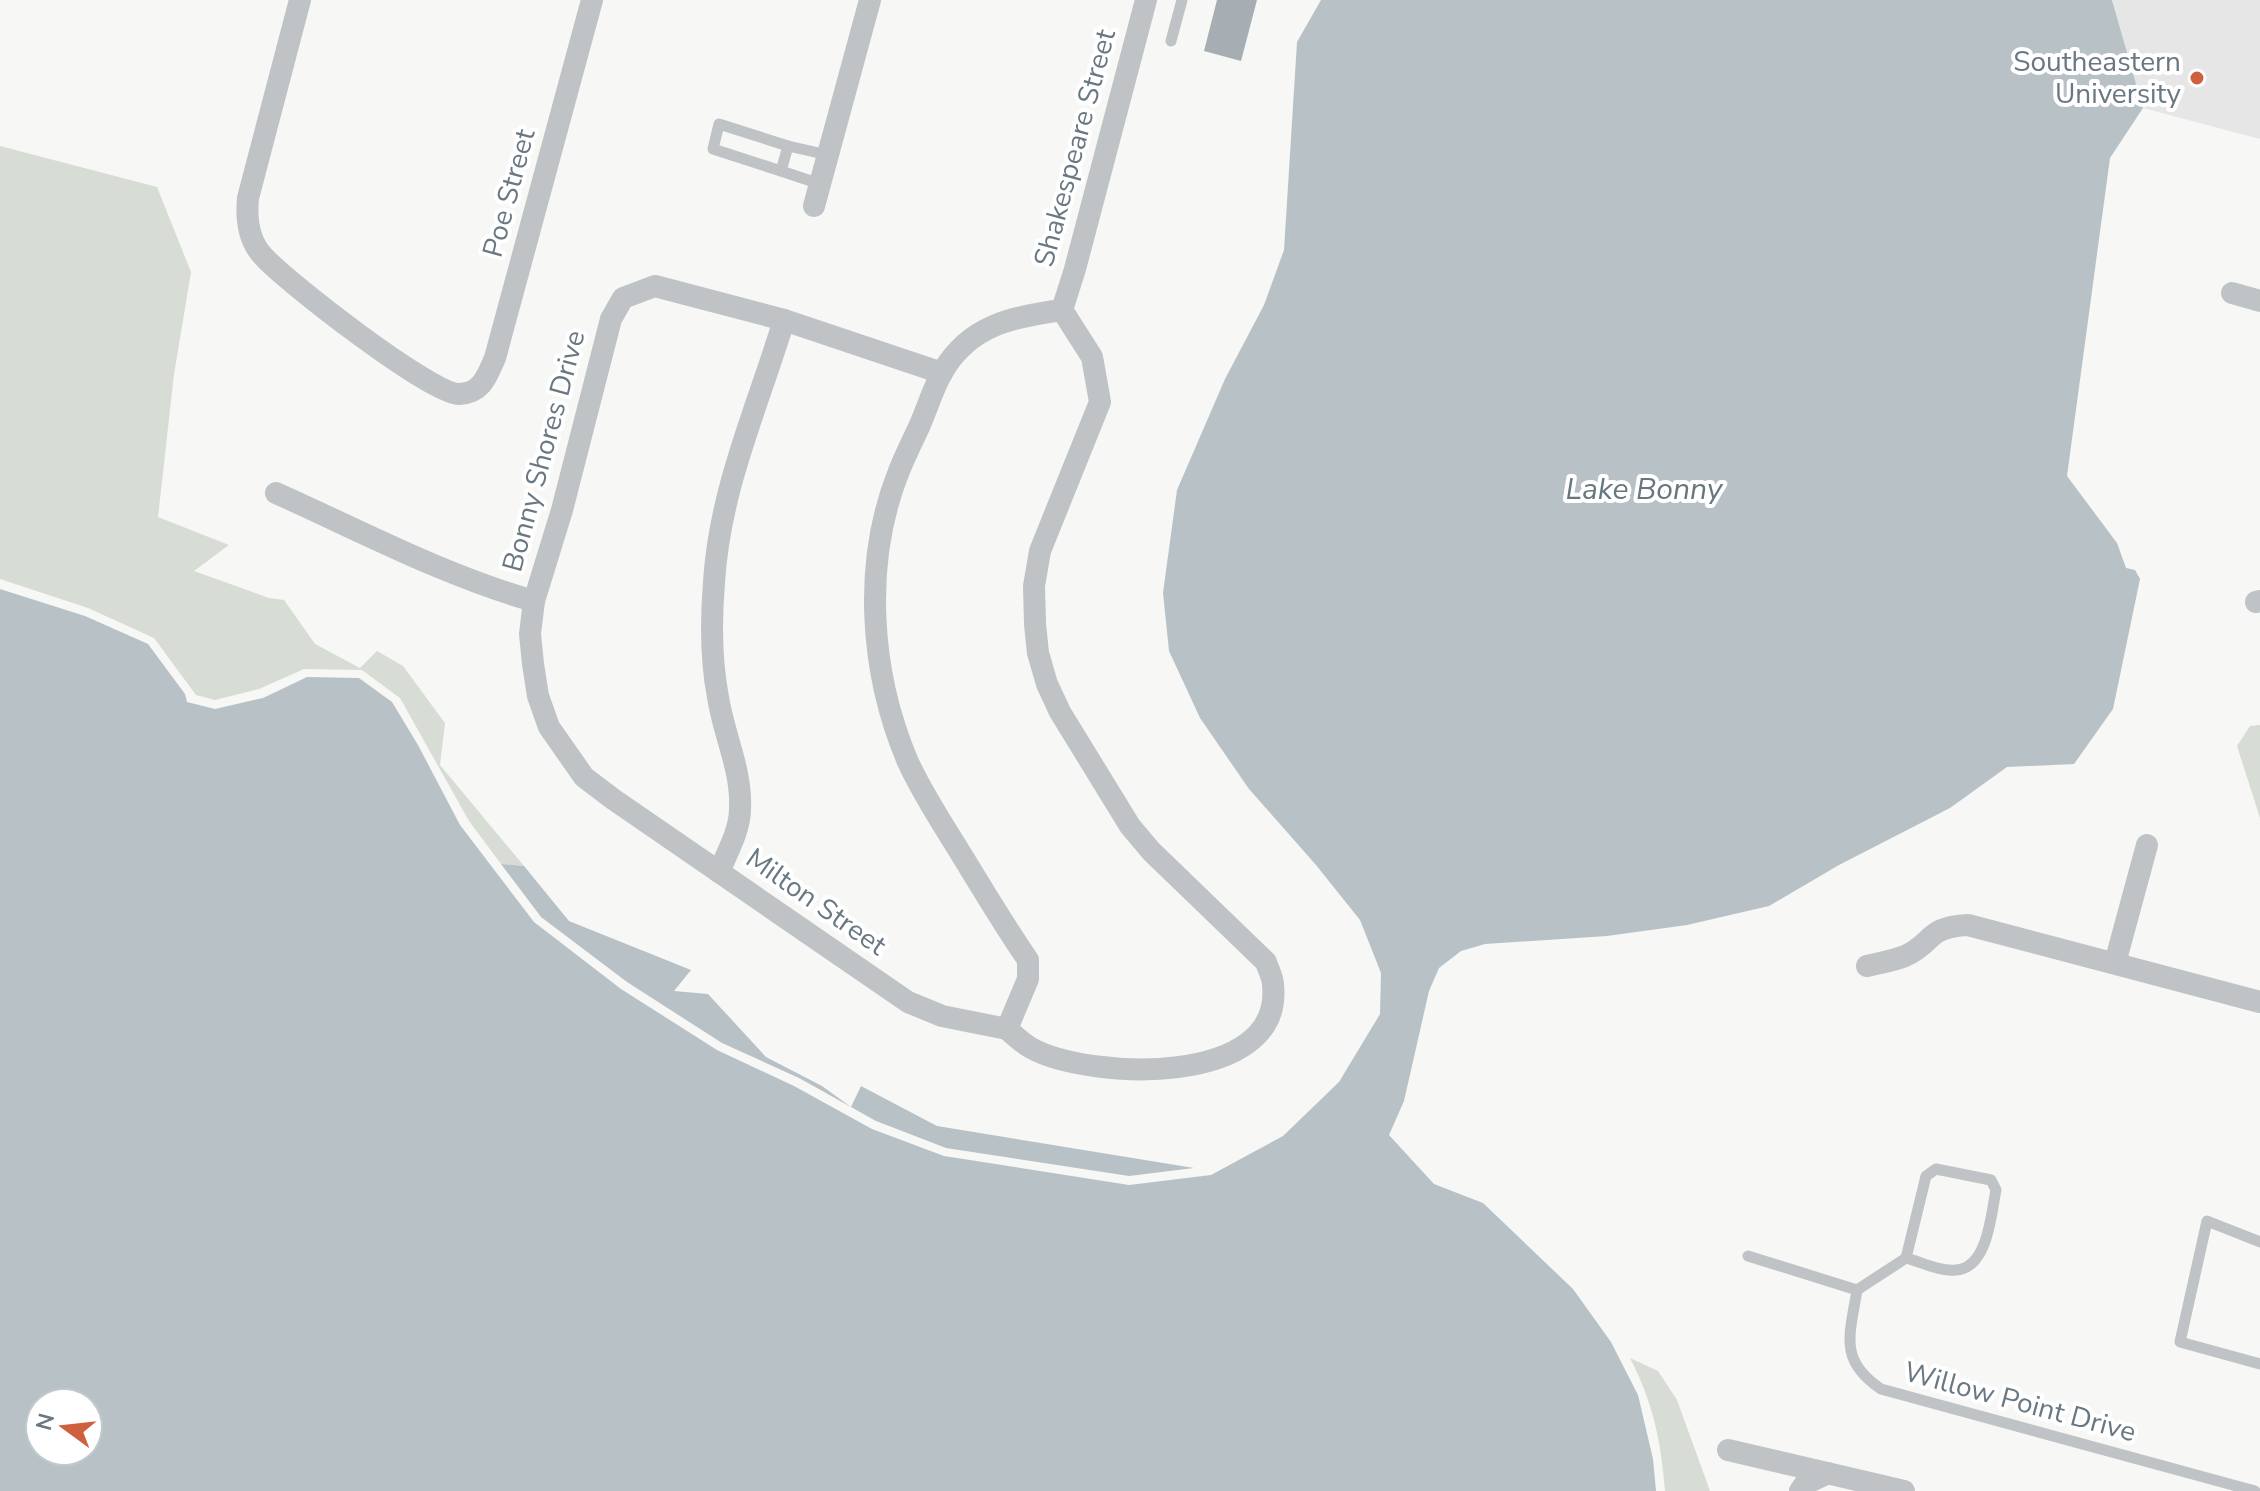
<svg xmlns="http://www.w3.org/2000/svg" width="2260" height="1491" viewBox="0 0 2260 1491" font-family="'Nunito Sans',sans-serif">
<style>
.built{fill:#e5e6e5}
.green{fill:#d7dcd5}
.water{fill:#b8c2c6;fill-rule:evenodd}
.building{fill:#a7aeb3}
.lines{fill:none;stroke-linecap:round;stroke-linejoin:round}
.service{stroke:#bfc3c6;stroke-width:11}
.minor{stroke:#bfc3c6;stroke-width:22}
.poi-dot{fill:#ce603e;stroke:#fff;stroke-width:3}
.labels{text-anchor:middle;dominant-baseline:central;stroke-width:8;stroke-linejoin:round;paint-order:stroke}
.poi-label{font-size:28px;fill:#6a7882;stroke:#fff;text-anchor:end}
.street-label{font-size:28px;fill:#6a7882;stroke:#fff}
.water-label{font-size:30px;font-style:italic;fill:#66777e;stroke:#fff}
</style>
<rect width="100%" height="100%" fill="#f7f7f5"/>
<path class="built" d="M2112 0H2260V139L2143 108Z"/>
<g class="green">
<path d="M0 146 157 187 191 272 174 374 158 517 229 545 194 571 269 598 284 600 315 644 360 668 377 651 403 666 445 723 440 765 524 866 501 864 469 821 400 698 362 670 304 669 259 689 215 700 196 695 154 638 88 608 0 579Z"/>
<path d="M2260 725V818L2237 746 2250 726Z"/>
<path d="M1630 1358 1658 1371 1677 1400 1710 1491H1665C1661 1440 1653 1403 1630 1358Z"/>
</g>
<g class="water">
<path d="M1321 0H2112L2143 108 2110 158 2067 476 2117 543 2126 568 2135 570 2140 579 2113 709 2074 764 2007 767 1950 808 1839 865 1769 906 1687 925 1607 936 1485 944 1461 951 1439 968 1429 991 1404 1101 1389 1135 1434 1184 1483 1203 1573 1289 1611 1342 1638 1395 1653 1459 1656 1491H0V589L85 616 148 644 185 694 187 702 215 709 263 698 307 677 359 678 392 702 418 745 460 825 534 922 621 989 717 1050 794 1086 872 1129 944 1156 1129 1185 1211 1175 1283 1136 1339 1082 1380 1014 1381 973 1360 920 1316 865 1249 789 1200 718 1169 651 1163 593 1177 490 1225 379 1264 305 1284 250 1297 42ZM88 1403V1451H40V1403Z"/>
<path d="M501 864 524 866 569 921 691 970 674 991 708 994 766 1057 822 1086 851 1107 861 1086 937 1126 1194 1168 1129 1176 946 1148 876 1121 799 1078 722 1043 627 982 541 917Z"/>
</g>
<path class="building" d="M1217 0H1257L1241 61 1204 51Z"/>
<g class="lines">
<g class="service">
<path d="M1171 41 1182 0"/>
<path d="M781 171 713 149 719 124 788 146"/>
<path d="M820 184 781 171 788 146 828 155"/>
<path d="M2260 1242 2207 1221 2180 1342 2260 1364"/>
<path d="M1748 1256 1857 1290 1906 1258C1921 1262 1941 1272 1956 1270 1988 1268 1991 1214 1996 1190L1991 1180 1936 1169 1926 1176 1906 1258"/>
<path d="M1857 1290C1850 1335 1838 1360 1881 1389L2255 1491"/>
</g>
<g class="minor">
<path d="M300 0 248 198C246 219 248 240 263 256 285 281 432 395 459 394 482 393 487 376 495 358L592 0"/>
<path d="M814 206 870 0"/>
<path d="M2232 293 2260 301"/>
<path d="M942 373 784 320 655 286 623 298 611 319 562 510 534 601 530 634 533 664 538 696 549 727 584 777 613 799 908 1002 942 1016 1007 1029"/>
<path d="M276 493C361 531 445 576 534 601"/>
<path d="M2256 602 2260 601"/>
<path d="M719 872C727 853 740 830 740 809 742 770 724 736 718 697 711 661 711 619 714 582 720 488 757 409 784 320"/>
<path d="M2115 963 2147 845"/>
<path d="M1867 966C1879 963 1893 961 1905 956 1934 943 1926 927 1968 925L2260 1002"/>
<path d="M1007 1029C1014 1035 1022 1043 1031 1048 1089 1080 1284 1088 1273 985 1273 977 1268 969 1266 962L1151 851 1130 826 1060 712 1047 684 1038 653 1035 624 1034 586 1040 551 1100 402 1092 357 1062 310 1075 269 1146 0"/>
<path d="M1007 1029 1028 979V960C1006 928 986 895 966 862 946 829 924 797 908 762 870 673 862 563 899 471 905 456 912 442 919 427 927 409 933 388 943 371 970 325 1012 317 1062 310"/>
<path d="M1728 1450 1904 1491"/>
<path d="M1800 1491 1805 1484 1828 1473"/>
</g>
</g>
<circle class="poi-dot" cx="2197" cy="78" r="8"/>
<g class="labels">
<g class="poi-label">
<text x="2181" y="62">Southeastern<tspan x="2181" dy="32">University</tspan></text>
</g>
<g class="street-label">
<text transform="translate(1075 148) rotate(-75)">Shakespeare Street</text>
<text transform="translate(509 193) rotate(-75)">Poe Street</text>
<text transform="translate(544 451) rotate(-75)">Bonny Shores Drive</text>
<text transform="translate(816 902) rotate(35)">Milton Street</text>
<text transform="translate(2020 1402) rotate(15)">Willow Point Drive</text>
</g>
<g class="water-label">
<text x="1644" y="489">Lake Bonny</text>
</g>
</g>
<g transform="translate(64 1427) rotate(285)"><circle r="38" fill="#ffffff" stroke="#c3c9cd" stroke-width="2"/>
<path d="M0-6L14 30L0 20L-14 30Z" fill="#ce603e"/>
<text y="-12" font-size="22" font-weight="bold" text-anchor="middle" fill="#6a7882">N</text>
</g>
</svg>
